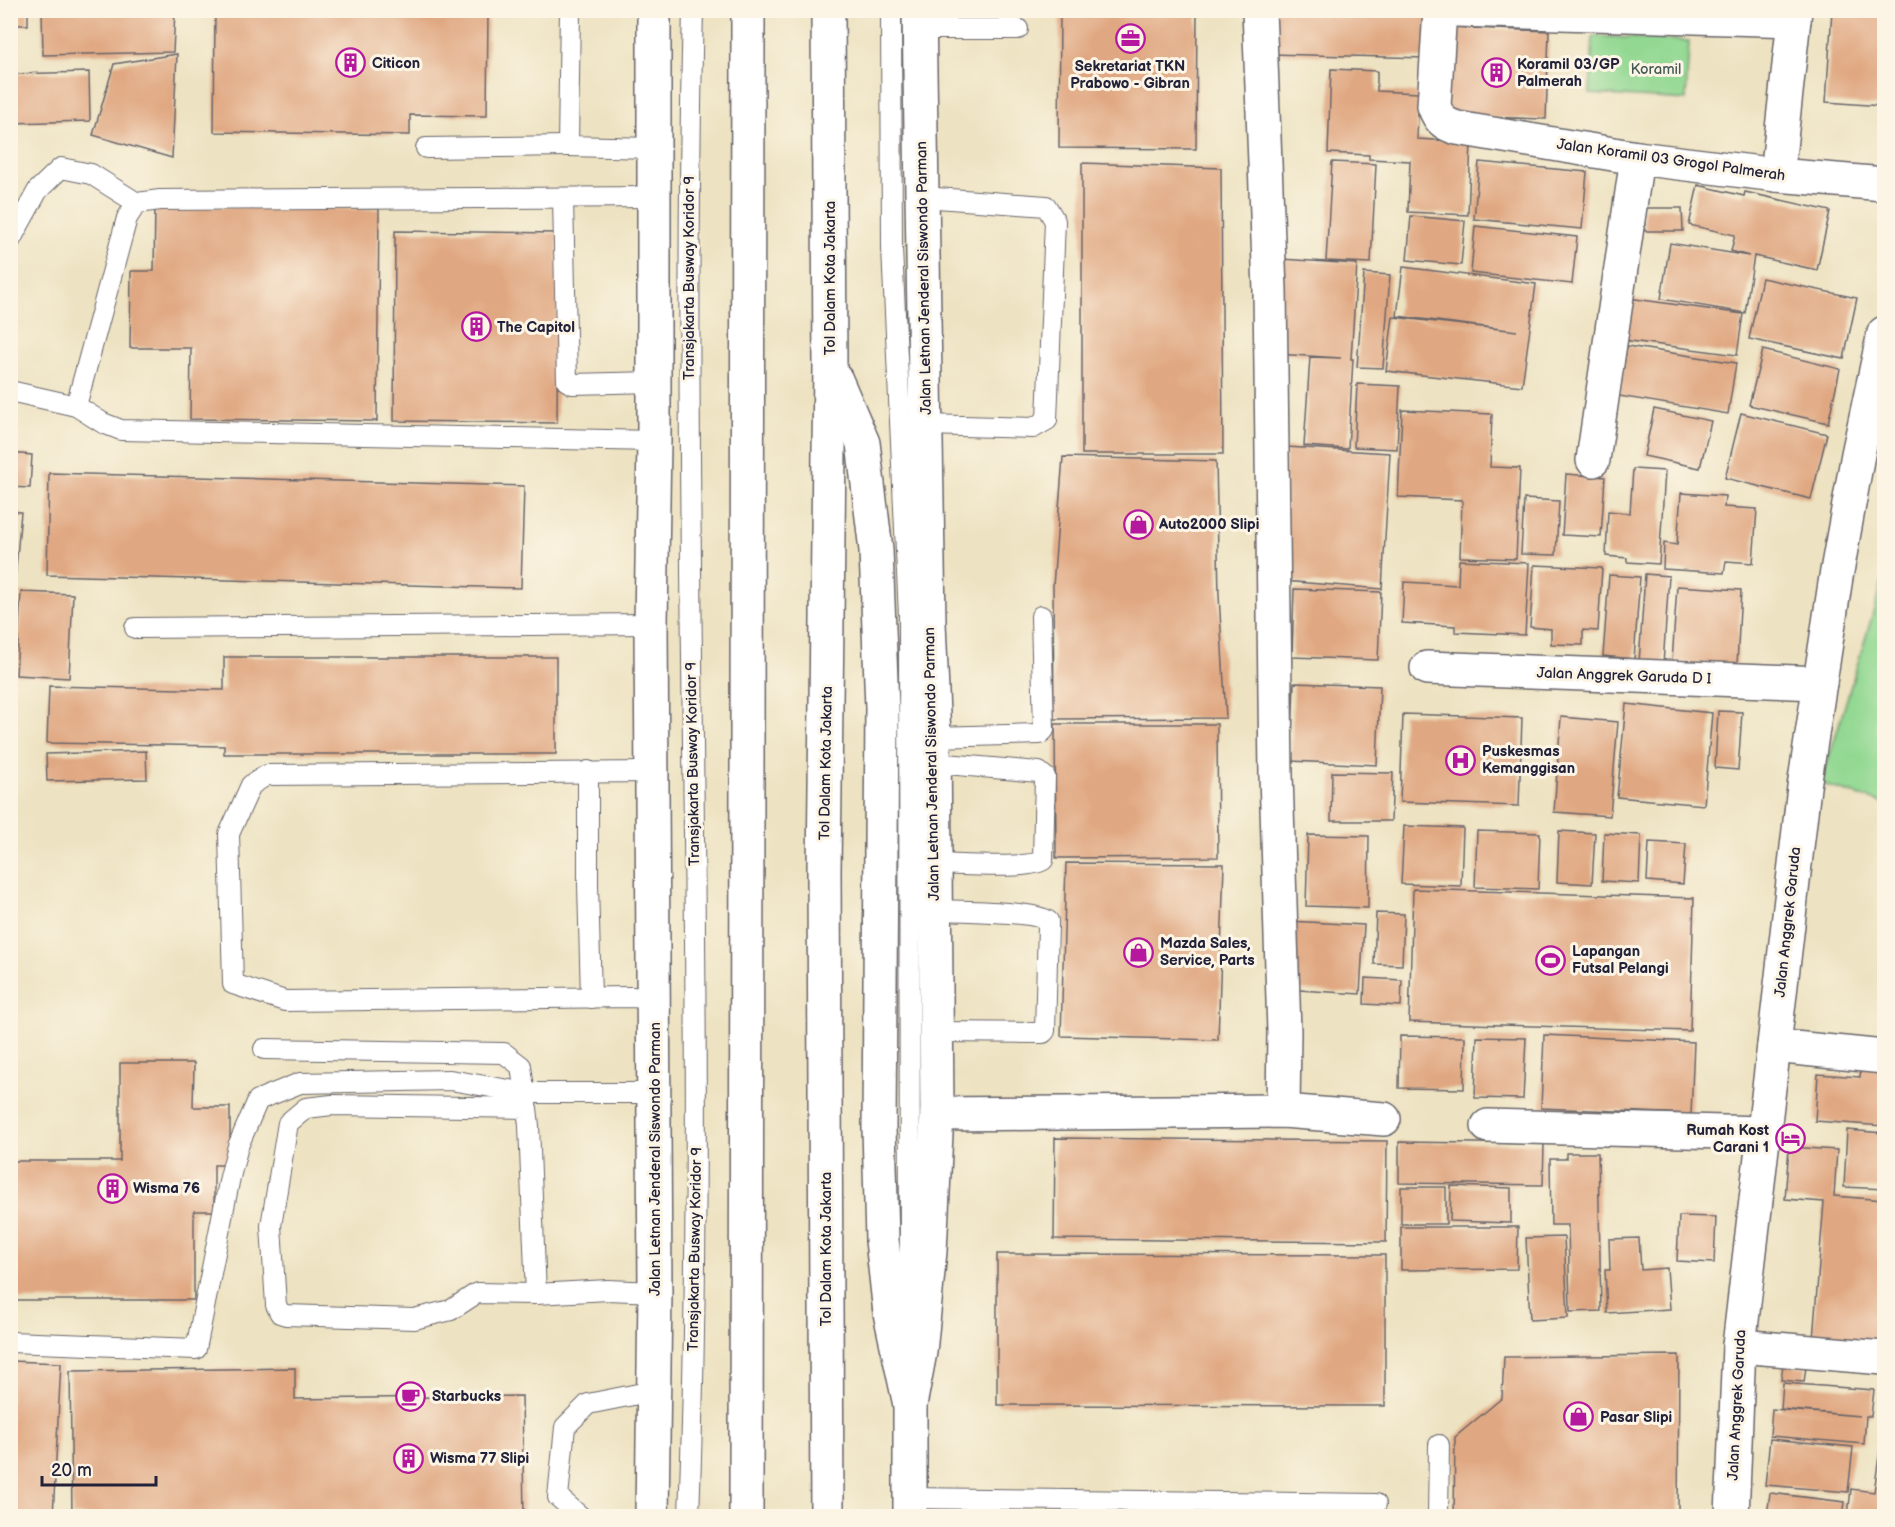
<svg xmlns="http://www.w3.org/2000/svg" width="1895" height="1527" viewBox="0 0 1895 1527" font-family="'Balsamiq Sans',sans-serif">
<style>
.green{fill:#92d892;stroke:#5a7d66;stroke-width:1.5}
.building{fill:#e0a882}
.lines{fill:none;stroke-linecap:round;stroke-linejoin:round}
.service-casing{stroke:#69656a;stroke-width:22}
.minor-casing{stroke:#69656a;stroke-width:36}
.tertiary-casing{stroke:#69656a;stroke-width:36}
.trunk-casing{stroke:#69656a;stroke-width:36}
.motorway-casing{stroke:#69656a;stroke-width:36}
.service{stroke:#fff;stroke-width:20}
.minor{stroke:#fff;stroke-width:33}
.tertiary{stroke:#fff;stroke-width:33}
.trunk{stroke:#fff;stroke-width:33}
.motorway{stroke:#fff;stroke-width:33}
.labels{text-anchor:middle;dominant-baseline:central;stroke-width:6;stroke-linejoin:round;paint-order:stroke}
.poi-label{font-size:15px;font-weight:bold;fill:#22223b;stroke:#fcf5e5;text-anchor:start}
.park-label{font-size:15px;fill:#445955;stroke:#fcf5e5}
.street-label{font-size:15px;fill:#22223b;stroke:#fcf5e5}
</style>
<rect width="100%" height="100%" fill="#fcf5e5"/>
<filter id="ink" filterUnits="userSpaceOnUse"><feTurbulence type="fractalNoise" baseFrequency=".0167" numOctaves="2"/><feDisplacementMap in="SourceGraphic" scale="12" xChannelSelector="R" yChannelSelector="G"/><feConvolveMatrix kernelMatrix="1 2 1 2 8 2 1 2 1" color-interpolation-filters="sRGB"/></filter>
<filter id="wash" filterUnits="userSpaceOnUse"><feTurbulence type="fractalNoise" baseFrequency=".008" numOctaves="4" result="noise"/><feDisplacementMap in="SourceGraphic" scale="24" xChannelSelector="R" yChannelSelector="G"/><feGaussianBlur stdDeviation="1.35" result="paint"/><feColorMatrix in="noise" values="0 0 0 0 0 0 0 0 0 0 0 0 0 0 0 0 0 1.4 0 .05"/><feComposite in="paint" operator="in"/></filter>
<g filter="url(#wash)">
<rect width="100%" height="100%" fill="#ede2c1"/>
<g class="green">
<path d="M1593 36 1689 41 1686 100 1590 94Z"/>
<path d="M1884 577V803L1821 784Z"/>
</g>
<g id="blocks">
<g class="building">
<rect x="10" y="10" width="18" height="15"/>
<path d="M42 10H175L173 52 43 55Z"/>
<path d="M215 10H488L487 116 410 115V135L214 132Z"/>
<path d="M1060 10H1197L1196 149 1059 148Z"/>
<path d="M1271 10H1428L1427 58 1270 54Z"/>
<path d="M1832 10H1884V66L1882 106 1826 102Z"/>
<path d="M1445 27 1549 31 1546 119 1442 116Z"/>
<path d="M177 54 172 158 93 135 114 64Z"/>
<path d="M1331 69 1377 71V91L1419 93 1417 139 1471 142 1468 215 1408 212 1410 161 1369 159V155L1328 153Z"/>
<path d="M89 72 90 121 10 123V74Z"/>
<path d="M1332 162 1376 164 1371 263 1326 261Z"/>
<path d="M1479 162 1587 172 1582 229 1474 219Z"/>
<path d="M1082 163 1221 168 1223 454H1082Z"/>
<path d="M1698 185 1744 196 1745 192 1830 211 1817 270 1754 256 1745 313 1661 299 1670 243 1749 256 1731 251 1735 235 1689 225Z"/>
<path d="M155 206 379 209 377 421 190 419 191 348H130L131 271H154Z"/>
<path d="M1644 208H1682L1683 231H1645Z"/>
<path d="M1411 216 1465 221 1461 265 1407 260Z"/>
<path d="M1475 226 1577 237 1572 284 1471 273Z"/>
<path d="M395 231 558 233 557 423 394 421Z"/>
<path d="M1281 259 1357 264 1351 359H1353L1348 449 1304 446 1310 357 1341 358 1276 354Z"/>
<path d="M1403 267 1536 284 1522 386 1386 371 1393 317 1517 331 1397 316Z"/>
<path d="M1364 273 1390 275 1383 368 1357 367Z"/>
<path d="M1762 278 1857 298 1844 359 1749 339Z"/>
<path d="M1628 298 1743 314 1737 355 1623 340Z"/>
<path d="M1627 346 1736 363 1728 414 1619 396Z"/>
<path d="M1763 350 1840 369 1828 423 1749 405Z"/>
<path d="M1357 384 1400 386 1397 449 1354 447Z"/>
<path d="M1654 409 1711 421 1700 468 1644 456Z"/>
<path d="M1402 410 1492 414 1490 467 1520 468 1516 559 1460 557 1462 500 1398 497Z"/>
<path d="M1741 413 1827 434 1811 499 1725 478Z"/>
<path d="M1286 447 1390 453 1382 589 1283 581Z"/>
<path d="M10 453 32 455 30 488 10 487Z"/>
<path d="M1063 457 1216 461 1219 595 1226 718 1054 719 1053 586Z"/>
<path d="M1633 469 1665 471 1659 564 1627 562V558L1606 556 1608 511 1630 513Z"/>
<path d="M49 473 524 486 521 588 47 575Z"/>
<path d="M1566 474 1605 477 1601 537 1562 535Z"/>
<path d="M1681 493 1725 496 1724 507 1757 509 1753 563 1726 561 1724 573 1663 569 1664 543 1677 545Z"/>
<path d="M1524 499 1559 501 1556 555 1521 554Z"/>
<path d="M10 511 21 512 14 590H10Z"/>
<path d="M1459 560 1529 563 1525 635 1455 632V626L1402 623 1404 582 1458 585Z"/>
<path d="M1534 565 1602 568 1598 631 1583 630V645L1551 644V629L1530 627Z"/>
<path d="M1645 574 1669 576 1663 665 1639 663Z"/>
<path d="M1609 575 1640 577 1634 659 1603 656Z"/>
<path d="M1677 586 1741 590 1737 665 1672 662Z"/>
<path d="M1294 589 1381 592 1378 660 1292 657Z"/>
<path d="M21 592 73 594 69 678 16 675Z"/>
<path d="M224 657H556V754H224V746L47 743 49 686 224 690Z"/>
<path d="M1294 683 1380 686 1377 765 1291 761Z"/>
<path d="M1626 704 1712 713 1704 805 1617 797Z"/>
<path d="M1718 711 1742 712 1738 770 1715 768Z"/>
<path d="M1403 714 1522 718 1519 806 1400 802Z"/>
<path d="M1561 717 1618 722 1610 816 1554 812Z"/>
<path d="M1055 724H1217L1218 857 1056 858Z"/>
<path d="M146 751 147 779 47 781 46 754Z"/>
<path d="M1332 772 1393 773 1391 821H1331Z"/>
<path d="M1404 826 1463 828 1461 886 1401 884Z"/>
<path d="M1477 831 1540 833 1538 889 1475 887Z"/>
<path d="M1559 831 1595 833 1592 884 1557 882Z"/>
<path d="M1604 833 1641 835 1639 883 1602 881Z"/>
<path d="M1308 835 1369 836 1368 908 1306 906Z"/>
<path d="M1649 842 1686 844 1683 884 1647 881Z"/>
<path d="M1066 863 1224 864 1218 1040 1061 1036Z"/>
<path d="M1413 889 1694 898 1690 1031 1409 1022Z"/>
<path d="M1376 913 1404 914 1402 965 1374 964Z"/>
<path d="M1289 921 1364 925 1360 994 1284 989Z"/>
<path d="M1365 978 1402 980 1401 1006 1364 1004Z"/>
<path d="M1544 1035 1694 1042 1691 1114 1541 1108Z"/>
<path d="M1400 1036 1465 1037 1464 1089 1399 1088Z"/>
<path d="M1477 1037 1526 1038 1523 1099 1475 1098Z"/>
<path d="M120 1063H194L193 1107H230V1165H214V1211H194V1300H10V1161H120Z"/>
<path d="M1861 1066 1884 1068V1126L1815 1121 1818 1074 1860 1077Z"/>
<path d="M1847 1130 1884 1133V1189L1844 1187Z"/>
<path d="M1055 1138 1387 1141 1386 1242 1054 1239Z"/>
<path d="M1399 1142 1544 1144 1543 1185 1399 1183Z"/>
<path d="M1789 1147 1837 1150 1834 1196 1884 1200V1344L1813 1339 1824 1202 1785 1199Z"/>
<path d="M1566 1153H1598L1601 1311 1570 1312 1568 1225H1551L1550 1159H1566Z"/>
<path d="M1451 1186 1511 1188V1223L1450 1221Z"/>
<rect x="1401" y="1187" width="45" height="37"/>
<path d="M1679 1216 1716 1217 1714 1263 1677 1261Z"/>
<path d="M1401 1227H1518L1517 1269 1401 1270Z"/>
<path d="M1564 1237 1568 1318 1530 1320 1526 1238Z"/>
<path d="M1639 1238 1641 1270 1667 1268 1670 1309 1607 1313 1605 1270H1610L1609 1239Z"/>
<path d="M997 1254 1385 1255V1406L997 1405Z"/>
<path d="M1679 1355 1678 1516H1454L1455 1437 1502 1398 1504 1357Z"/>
<path d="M10 1361 61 1363 53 1516H10Z"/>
<path d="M1783 1365 1806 1367 1804 1382 1781 1380Z"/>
<path d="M295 1368V1399L522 1396 524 1516H72L70 1371Z"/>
<path d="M1783 1383 1874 1390 1871 1416H1866L1864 1444 1770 1436 1772 1409 1860 1416 1781 1409Z"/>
<path d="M1770 1439 1853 1447 1848 1492 1765 1485Z"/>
<path d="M1880 1449 1884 1450V1516H1848L1851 1489 1874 1492Z"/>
<path d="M1770 1493 1845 1502 1843 1516H1767Z"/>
</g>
</g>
</g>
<g filter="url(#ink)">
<use href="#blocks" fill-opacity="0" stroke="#69656a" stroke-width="1.5"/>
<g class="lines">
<defs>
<g id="service">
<path d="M570 10 568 146 652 148"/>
<path d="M891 10 892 248 909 616 910 1315"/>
<path d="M920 29H1018"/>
<path d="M426 148 568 146"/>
<path d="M923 197 1046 206 1055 221 1047 420 1033 428 926 425"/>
<path d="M563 198 567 381 572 384 654 382"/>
<path d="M10 241 38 190 61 168 91 174 137 203"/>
<path d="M10 391 76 406 103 423 121 430 654 441"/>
<path d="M76 406 127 218 137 203 160 200 653 197"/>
<path d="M135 628 651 624"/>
<path d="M934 737 1040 734 1044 730 1041 616"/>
<path d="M934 763 1039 772 1045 777 1043 860C1029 870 956 864 935 864"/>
<path d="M588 771V884L591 998"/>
<path d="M652 772 267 775 251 785 229 834 233 984 285 1001 632 997 654 999"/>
<path d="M936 910C956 911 1036 911 1048 921V926L1045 1031 1043 1033 936 1032"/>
<path d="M264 1049 504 1053 521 1066 526 1103"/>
<path d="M536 1294 529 1126 527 1108 332 1105 306 1108 288 1123 271 1226 276 1305 280 1313 286 1315 414 1319 451 1310 477 1293 536 1294 608 1290 655 1292"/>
<path d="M10 1342 196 1349 230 1177 238 1146 258 1100 300 1083 450 1080 526 1093H655"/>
<path d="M910 1498 1376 1504"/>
<path d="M580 1516 558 1497 565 1427 588 1404 653 1391"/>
<path d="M689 1516C708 1015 680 512 693 10"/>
<path d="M1438 1516 1439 1445"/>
</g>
<g id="minor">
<path d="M1259 10 1270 290 1276 775 1284 1032 1283 1111"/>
<path d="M1440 10 1434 106C1439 120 1444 124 1457 128L1637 158 1777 175 1884 184"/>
<path d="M1457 10 1794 20"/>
<path d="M1777 175 1795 10"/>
<path d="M1593 460 1637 158"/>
<path d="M1427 668 1820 683"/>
<path d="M1774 1046 1884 1057"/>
<path d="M937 1114 1283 1111 1384 1119"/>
<path d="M1488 1126 1764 1133"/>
<path d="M1739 1346 1884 1358"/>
</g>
<path id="tertiary" d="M1732 1516 1739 1346 1804 787 1836 577 1858 454 1884 333"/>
<g id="trunk">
<path d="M652 1516 655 1292 651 624 654 441V10"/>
<path d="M910 1516V1405L920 1352 930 1251 937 1114 934 737 929 623 919 10"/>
</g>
<g id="motorway">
<path d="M836 380 863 443 876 550 882 708 879 1128 882 1240 890 1313 910 1405"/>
<path d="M746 1516 748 10"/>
<path d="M827 1516 824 871 830 367 828 10"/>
</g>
</defs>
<use href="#service" class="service-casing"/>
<use href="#minor" class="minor-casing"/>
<use href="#tertiary" class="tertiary-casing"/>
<use href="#trunk" class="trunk-casing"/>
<use href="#motorway" class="motorway-casing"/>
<use href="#service" class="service"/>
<use href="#minor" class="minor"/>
<use href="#tertiary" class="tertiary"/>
<use href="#trunk" class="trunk"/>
<use href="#motorway" class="motorway"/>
</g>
</g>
<defs>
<symbol id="office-ring" viewBox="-11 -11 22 22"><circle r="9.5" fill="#fcf5e5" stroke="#b5179e" stroke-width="1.5"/><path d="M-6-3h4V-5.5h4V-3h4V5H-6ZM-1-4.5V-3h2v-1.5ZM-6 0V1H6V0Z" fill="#b5179e"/></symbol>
<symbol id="building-ring" viewBox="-11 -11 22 22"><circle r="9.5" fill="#fcf5e5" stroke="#b5179e" stroke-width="1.5"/><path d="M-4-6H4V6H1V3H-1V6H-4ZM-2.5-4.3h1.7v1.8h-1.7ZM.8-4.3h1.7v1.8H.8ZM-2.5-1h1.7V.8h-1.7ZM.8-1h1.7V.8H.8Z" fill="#b5179e"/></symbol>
<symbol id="shop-ring" viewBox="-11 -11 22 22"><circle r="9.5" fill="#fcf5e5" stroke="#b5179e" stroke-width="1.5"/><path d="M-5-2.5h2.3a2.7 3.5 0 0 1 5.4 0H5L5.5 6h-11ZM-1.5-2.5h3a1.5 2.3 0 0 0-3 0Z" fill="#b5179e"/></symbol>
<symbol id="hospital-ring" viewBox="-11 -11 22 22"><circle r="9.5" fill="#fcf5e5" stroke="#b5179e" stroke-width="1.5"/><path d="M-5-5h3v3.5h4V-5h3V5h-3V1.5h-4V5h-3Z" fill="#b5179e"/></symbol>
<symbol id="stadium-ring" viewBox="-11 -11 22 22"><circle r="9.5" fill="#fcf5e5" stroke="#b5179e" stroke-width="1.5"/><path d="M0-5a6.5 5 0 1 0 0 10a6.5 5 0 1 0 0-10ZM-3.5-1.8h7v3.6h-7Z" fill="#b5179e"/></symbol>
<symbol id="hotel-ring" viewBox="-11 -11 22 22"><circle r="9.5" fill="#fcf5e5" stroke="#b5179e" stroke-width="1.5"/><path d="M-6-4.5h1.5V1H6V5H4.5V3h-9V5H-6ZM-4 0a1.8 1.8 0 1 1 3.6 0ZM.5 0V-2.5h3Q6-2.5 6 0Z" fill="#b5179e"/></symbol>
<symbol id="cafe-ring" viewBox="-11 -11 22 22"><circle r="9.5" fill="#fcf5e5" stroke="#b5179e" stroke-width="1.5"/><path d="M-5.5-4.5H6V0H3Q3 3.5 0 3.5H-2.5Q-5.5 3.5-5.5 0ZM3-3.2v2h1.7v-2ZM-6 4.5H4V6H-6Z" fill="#b5179e"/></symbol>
</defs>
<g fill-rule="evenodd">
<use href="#office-ring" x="1114" y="22" width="33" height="33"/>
<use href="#building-ring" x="334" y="46" width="33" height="33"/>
<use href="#building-ring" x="1480" y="56" width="33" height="33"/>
<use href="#building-ring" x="460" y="310" width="33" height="33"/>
<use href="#shop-ring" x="1122" y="508" width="33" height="33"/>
<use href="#hospital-ring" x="1444" y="744" width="33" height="33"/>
<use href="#shop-ring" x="1122" y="936" width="33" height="33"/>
<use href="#stadium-ring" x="1534" y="944" width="33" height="33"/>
<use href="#hotel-ring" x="1774" y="1122" width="33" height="33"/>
<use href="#building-ring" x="96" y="1172" width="33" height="33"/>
<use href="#cafe-ring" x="394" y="1380" width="33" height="33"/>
<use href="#shop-ring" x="1562" y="1400" width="33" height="33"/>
<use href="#building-ring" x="392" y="1442" width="33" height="33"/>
</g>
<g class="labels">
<g class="poi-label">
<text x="372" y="63">Citicon</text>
<text x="1517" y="64">Koramil 03/GP<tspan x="1517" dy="17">Palmerah</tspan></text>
<text x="1130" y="66" text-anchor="middle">Sekretariat TKN<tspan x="1130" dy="17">Prabowo - Gibran</tspan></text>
<text x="497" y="327">The Capitol</text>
<text x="1159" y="524">Auto2000 Slipi</text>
<text x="1482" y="751">Puskesmas<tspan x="1482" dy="17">Kemanggisan</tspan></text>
<text x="1160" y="943">Mazda Sales,<tspan x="1160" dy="17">Service, Parts</tspan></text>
<text x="1572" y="951">Lapangan<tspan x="1572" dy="17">Futsal Pelangi</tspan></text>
<text x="1769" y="1130" text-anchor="end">Rumah Kost<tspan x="1769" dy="17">Carani 1</tspan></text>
<text x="133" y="1188">Wisma 76</text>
<text x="432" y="1396">Starbucks</text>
<text x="1600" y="1417">Pasar Slipi</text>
<text x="430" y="1458">Wisma 77 Slipi</text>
</g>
<g class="park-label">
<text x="1656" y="69">Koramil</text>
</g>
<g class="street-label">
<text transform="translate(1671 160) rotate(8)">Jalan Koramil 03 Grogol Palmerah</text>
<text transform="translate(689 278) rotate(-90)">Transjakarta Busway Koridor 9</text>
<text transform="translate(830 278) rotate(-90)">Tol Dalam Kota Jakarta</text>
<text transform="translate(924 278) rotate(-91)">Jalan Letnan Jenderal Siswondo Parman</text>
<text transform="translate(1624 676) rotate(2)">Jalan Anggrek Garuda D I</text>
<text transform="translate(826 763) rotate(-89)">Tol Dalam Kota Jakarta</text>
<text transform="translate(693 764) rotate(-91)">Transjakarta Busway Koridor 9</text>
<text transform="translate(932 764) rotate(-91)">Jalan Letnan Jenderal Siswondo Parman</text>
<text transform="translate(1788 922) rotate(-84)">Jalan Anggrek Garuda</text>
<text transform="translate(655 1159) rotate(-90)">Jalan Letnan Jenderal Siswondo Parman</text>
<text transform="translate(695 1249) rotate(-89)">Transjakarta Busway Koridor 9</text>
<text transform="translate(826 1249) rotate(-90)">Tol Dalam Kota Jakarta</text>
<text transform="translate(1737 1405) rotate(-87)">Jalan Anggrek Garuda</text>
</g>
</g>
<rect width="1895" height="1527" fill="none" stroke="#fcf5e5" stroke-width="36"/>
<path d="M42 1476v9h114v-9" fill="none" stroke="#22223b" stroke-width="3"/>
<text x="51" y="1476" font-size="18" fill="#22223b" stroke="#fcf5e5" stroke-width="4.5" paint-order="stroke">20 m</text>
</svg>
